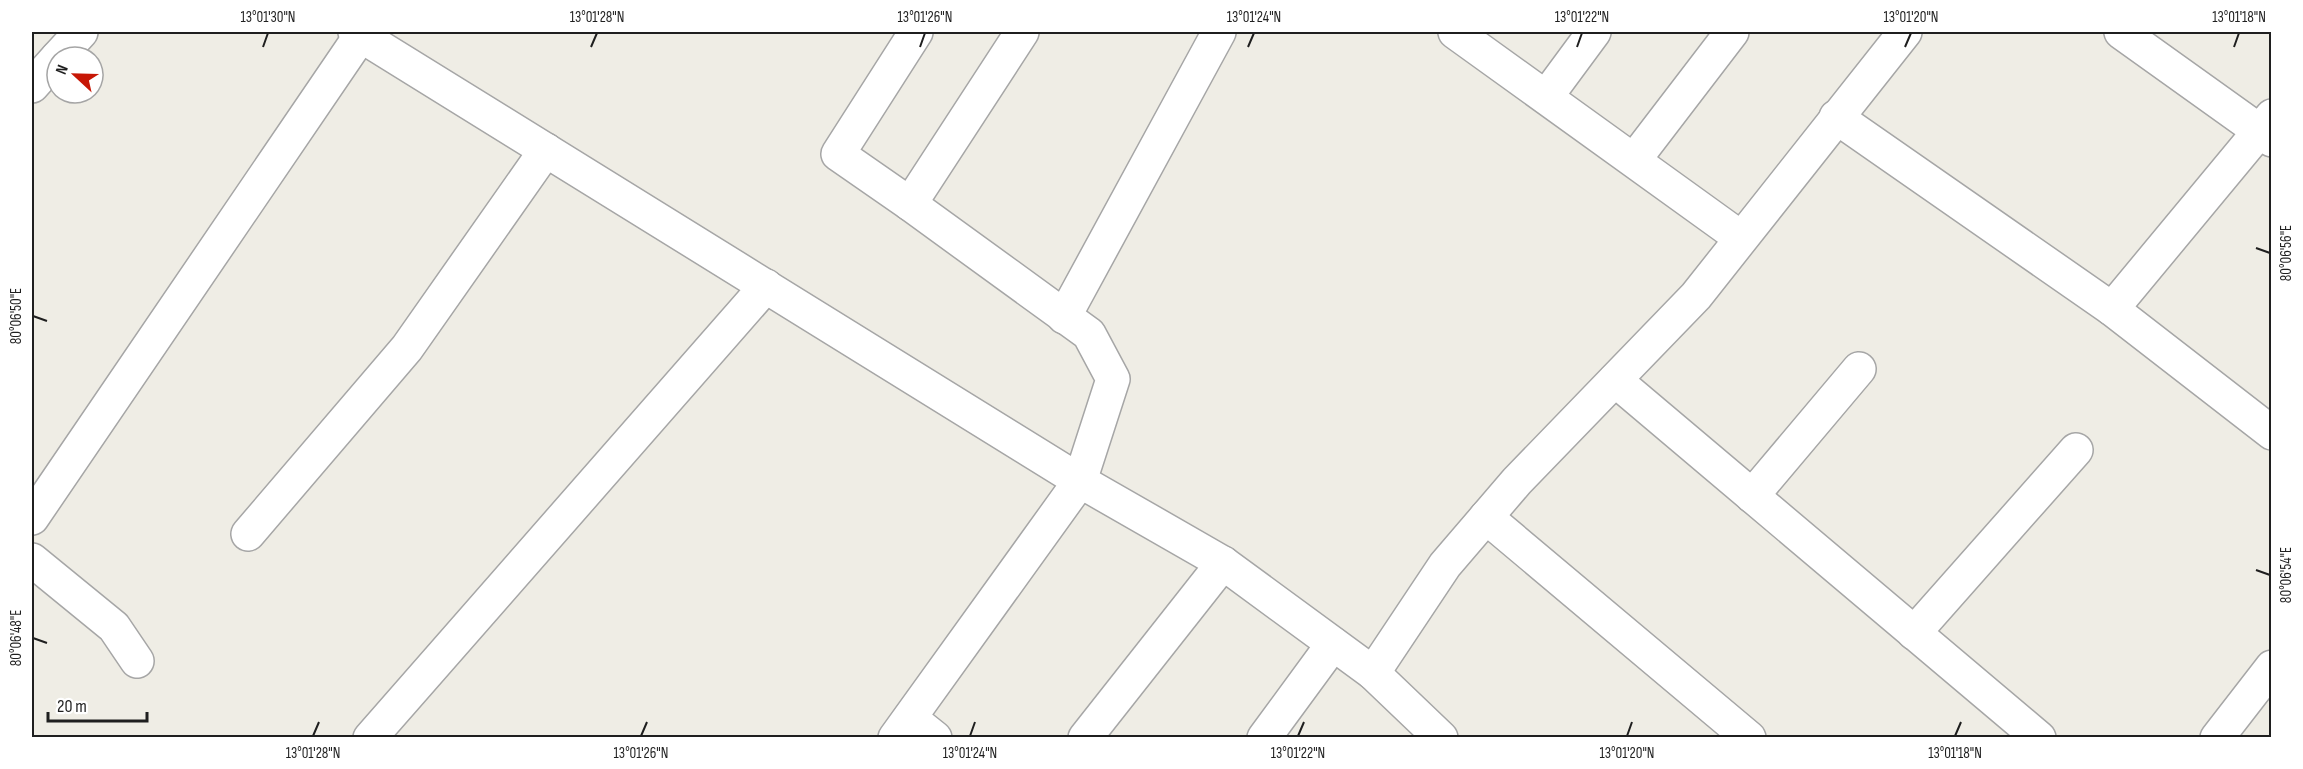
<svg xmlns="http://www.w3.org/2000/svg" width="2303" height="769" viewBox="0 0 2303 769" font-family="'Sofia Sans Condensed',sans-serif">
<style>
.lines{fill:none;stroke-linecap:round;stroke-linejoin:round}
.minor-casing{stroke:#a6a6a6;stroke-width:36}
.tertiary-casing{stroke:#a6a6a6;stroke-width:36}
.minor{stroke:#fff;stroke-width:33}
.tertiary{stroke:#fff;stroke-width:33}
.ticks{fill:none;stroke:#1f1f1f;stroke-width:2}
.neatline{fill:none;stroke:#1f1f1f;stroke-width:2}
.ticks-label{font-size:15px;text-anchor:middle;fill:#1f1f1f}
</style>
<rect width="100%" height="100%" fill="#efede5"/>
<g class="lines">
<defs>
<g id="minor">
<path d="M355 32 1080 481 1223 563 1373 673 1441 738"/>
<path d="M1455 32 1741 238"/>
<path d="M2121 32 2272 140"/>
<path d="M1546 97 1594 32"/>
<path d="M1836 117 2112 309 2272 116"/>
<path d="M1634 160 1732 32"/>
<path d="M910 204 1022 32"/>
<path d="M2112 309 2272 433"/>
<path d="M1064 317 1219 32"/>
<path d="M1615 380 2039 738"/>
<path d="M1752 496 1859 369"/>
<path d="M1486 517 1749 738"/>
<path d="M32 518 361 35"/>
<path d="M248 534 407 348 546 150"/>
<path d="M32 560 114 627 137 661"/>
<path d="M1914 633 2076 450"/>
<path d="M1373 673 1445 565 1517 481 1696 296 1905 32"/>
<path d="M910 718 935 738"/>
<path d="M370 738 766 286"/>
<path d="M895 738 1080 481 1113 379 1089 334 910 204 838 154 916 32"/>
<path d="M1085 738 1223 563"/>
<path d="M1264 738 1333 644"/>
<path d="M2217 738 2272 667"/>
</g>
<g id="tertiary">
<path d="M58 57 81 32"/>
<path d="M32 86 57 58"/>
</g>
</defs>
<use href="#minor" class="minor-casing"/>
<use href="#tertiary" class="tertiary-casing"/>
<use href="#minor" class="minor"/>
<use href="#tertiary" class="tertiary"/>
</g>
<path class="ticks" d="M263 47 268 33M591 47 597 33M920 47 925 33M1248 47 1254 33M1577 47 1582 33M1905 47 1911 33M2234 47 2239 33M2256 248 2270 253M33 316 47 321M2256 570 2270 575M33 638 47 643M313 736 319 722M641 736 647 722M970 736 975 722M1298 736 1304 722M1627 736 1632 722M1955 736 1961 722"/>
<rect width="2303" height="769" fill="none" stroke="#ffffff" stroke-width="66"/>
<g transform="translate(75 75) rotate(292)"><circle r="28" fill="#ffffff" stroke="#a5a5a5" stroke-width="1.5"/>
<path d="M0-4.5L10 22L0 15L-10 22Z" fill="#c71706"/>
<text y="-9" font-size="16" font-weight="bold" text-anchor="middle" fill="#1f1f1f">N</text>
</g>
<path d="M48 712v9h99v-9" fill="none" stroke="#1f1f1f" stroke-width="3"/>
<text x="57" y="712" font-size="18" fill="#1f1f1f" stroke="#ffffff" stroke-width="4.5" paint-order="stroke">20 m</text>
<rect x="33" y="33" width="2237" height="703" class="neatline"/>
<g class="ticks-label">
<text x="268" y="22">13°01'30"N</text>
<text x="597" y="22">13°01'28"N</text>
<text x="925" y="22">13°01'26"N</text>
<text x="1254" y="22">13°01'24"N</text>
<text x="1582" y="22">13°01'22"N</text>
<text x="1911" y="22">13°01'20"N</text>
<text x="2239" y="22">13°01'18"N</text>
<text transform="translate(2286 253) rotate(-90)" y="5">80°06'56"E</text>
<text transform="translate(16 316) rotate(-90)" y="5">80°06'50"E</text>
<text transform="translate(2286 575) rotate(-90)" y="5">80°06'54"E</text>
<text transform="translate(16 638) rotate(-90)" y="5">80°06'48"E</text>
<text x="313" y="758">13°01'28"N</text>
<text x="641" y="758">13°01'26"N</text>
<text x="970" y="758">13°01'24"N</text>
<text x="1298" y="758">13°01'22"N</text>
<text x="1627" y="758">13°01'20"N</text>
<text x="1955" y="758">13°01'18"N</text>
</g>
</svg>
